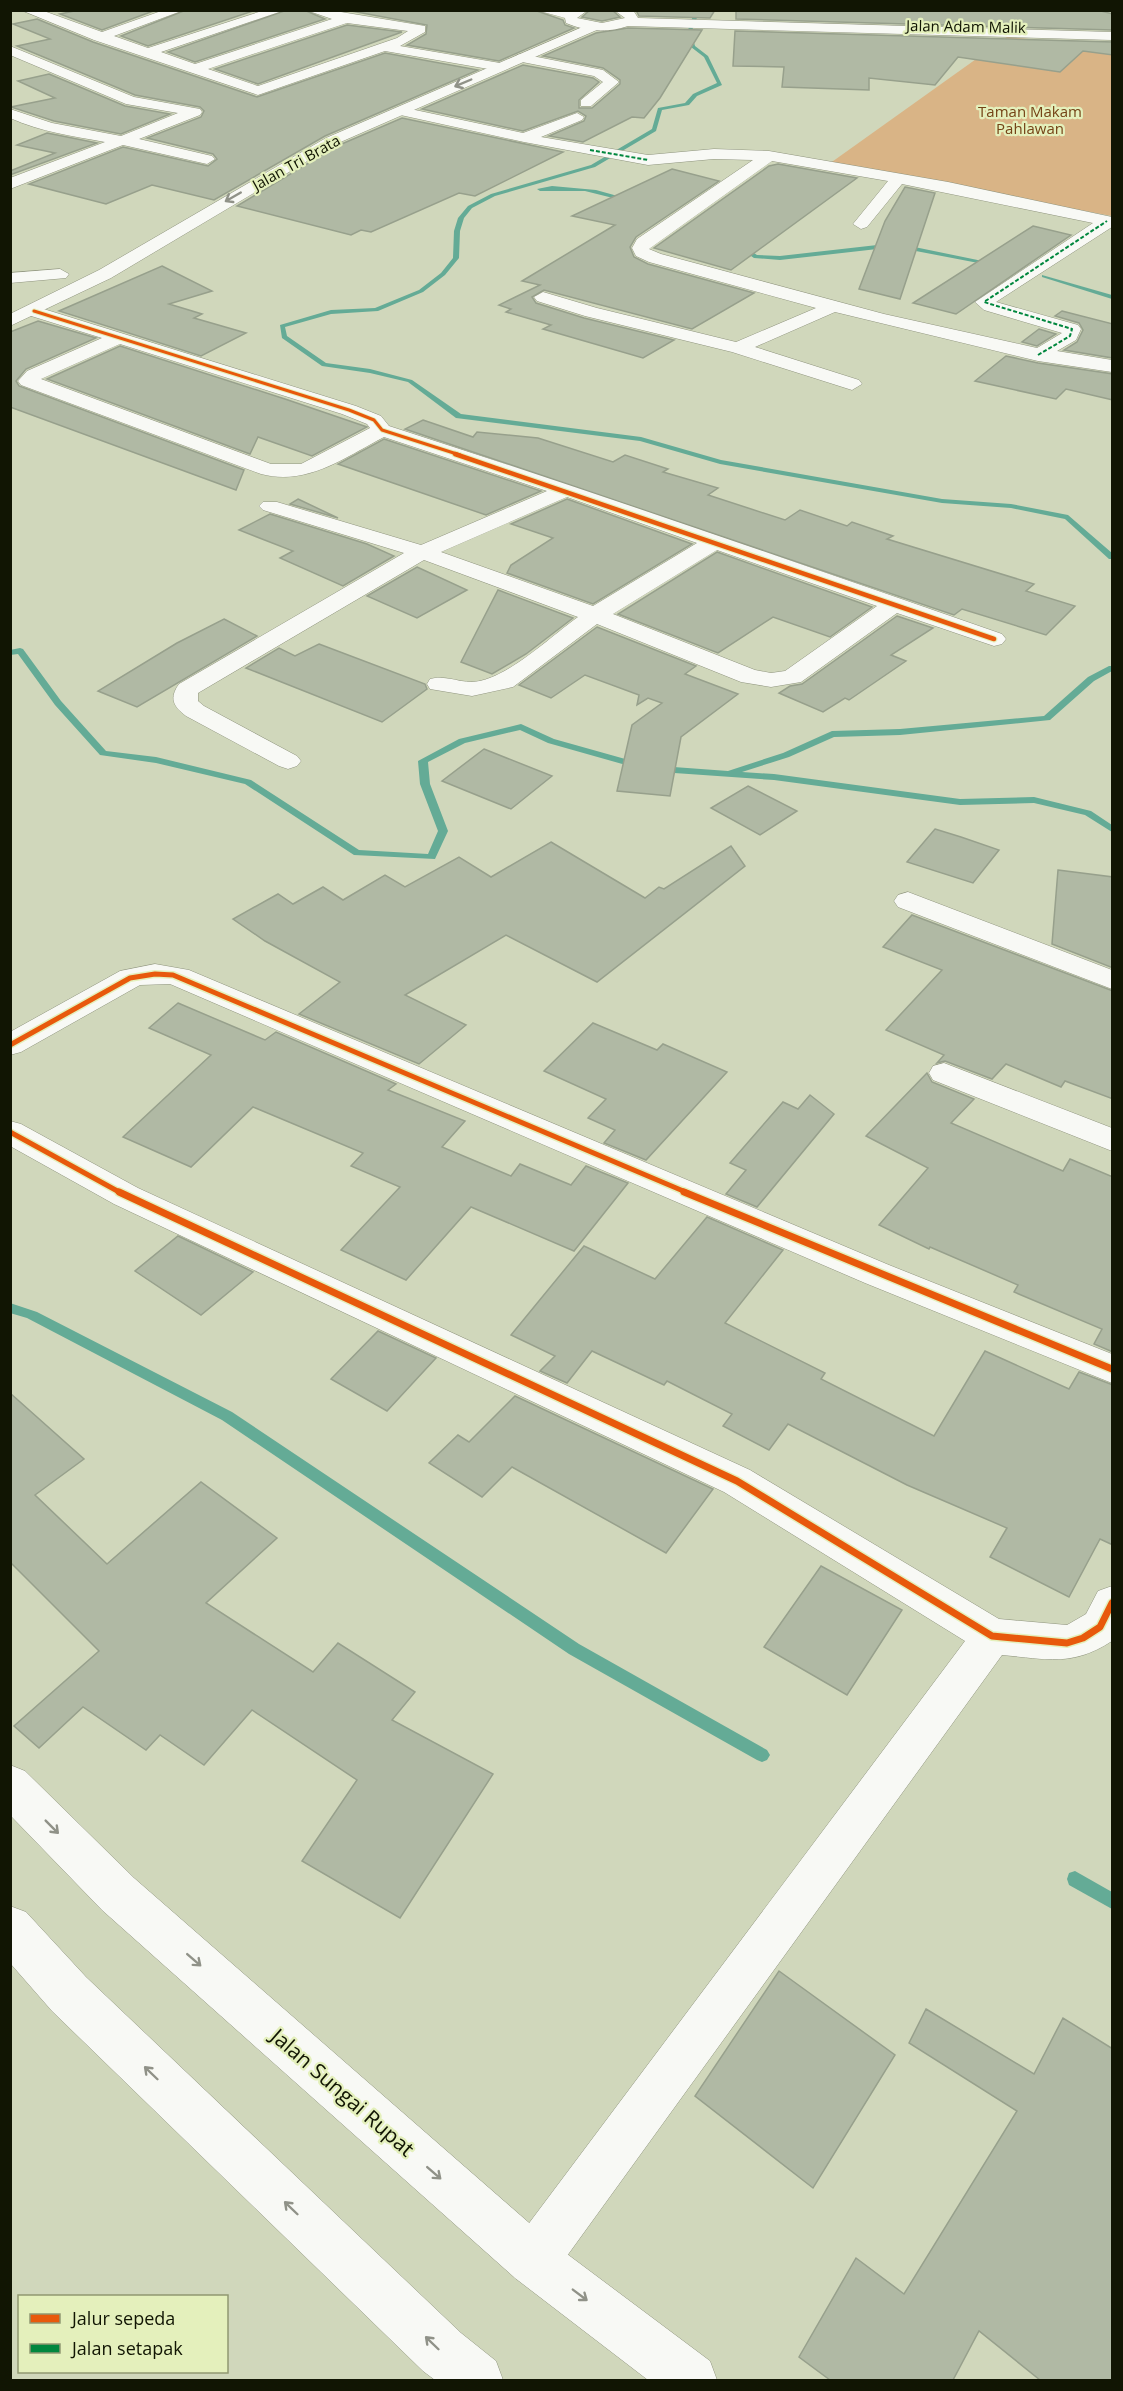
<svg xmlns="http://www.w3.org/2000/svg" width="1123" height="2391" viewBox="0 0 1123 2391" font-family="'Open Sans',sans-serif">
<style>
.green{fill:#d9b486}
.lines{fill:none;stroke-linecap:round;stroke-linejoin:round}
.stream{fill:#64ab96;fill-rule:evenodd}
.building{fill:#b0b9a4;stroke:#97a08c;stroke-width:1.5}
.minor-casing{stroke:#8f947e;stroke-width:1}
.tertiary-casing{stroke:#8f947e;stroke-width:1}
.primary-casing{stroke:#8f947e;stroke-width:1}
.minor{fill:#f8f9f5;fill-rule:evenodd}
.tertiary{fill:#f8f9f5;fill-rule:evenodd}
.primary{fill:#f8f9f5;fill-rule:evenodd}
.quiet{stroke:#00873e;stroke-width:2;stroke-dasharray:4 2;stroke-linecap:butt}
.cycleway-far3-casing{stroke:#e4f0bc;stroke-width:5}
.cycleway-far2-casing{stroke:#e4f0bc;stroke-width:7}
.cycleway-far1-casing{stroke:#e4f0bc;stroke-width:8}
.cycleway-casing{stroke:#e4f0bc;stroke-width:10}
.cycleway-far3{stroke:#e8590c;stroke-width:3}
.cycleway-far2{stroke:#e8590c;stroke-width:4.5}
.cycleway-far1{stroke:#e8590c;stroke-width:5}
.cycleway{stroke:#e8590c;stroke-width:7}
.oneway{stroke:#909288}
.labels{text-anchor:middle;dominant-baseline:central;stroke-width:4.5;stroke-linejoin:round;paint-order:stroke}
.far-street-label{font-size:15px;fill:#111503;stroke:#e4f0bc}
.far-park-label{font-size:15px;fill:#744316;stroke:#e4f0bc}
.near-street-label{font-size:21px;fill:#111503;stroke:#e4f0bc}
</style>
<rect width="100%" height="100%" fill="#d0d7bb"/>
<path class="green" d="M1007 37 1112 47V216L829 164Z"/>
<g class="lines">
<g class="stream">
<path d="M695 10H700L691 33 695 46 708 56 722 85 697 96 689 105 662 110 656 131 595 167 495 196 472 208 464 218 460 231 459 258 445 275 423 292 378 311 331 314 285 327 287 336 326 363 370 369 412 380 461 414 641 437 721 460 942 499 1011 504 1068 515 1112 553V559H1109L1065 519 1011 508 942 503 720 464 640 441 456 418 408 382 370 373 322 366 282 338 280 325 331 310 375 308 419 290 441 273 453 258 454 231 458 218 468 206 491 194 591 165 652 129 658 108 685 103 693 94 717 83 704 57 691 47 687 33Z"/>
<path d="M552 186 596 190 632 200 629 202 585 191H540L537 189Z"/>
<path d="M895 243 997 264 994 266 895 247 780 260 754 258 738 247 743 246 757 255 780 256Z"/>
<path d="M1042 275 1112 295V299L1042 277Z"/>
<path d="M20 648 23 649 61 701 106 751 156 757 251 780 359 850 428 854 438 831 420 784 418 761 459 739 521 724 554 739 643 764 645 766 640 769 548 743 520 730 465 743 428 762 430 784 448 831 435 859 354 855 245 784 156 763 100 755 55 705 18 654 10 655V650Z"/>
<path d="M1109 666H1112V671L1094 681 1050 720 900 735 834 737 789 757 742 772 774 774 960 799 1034 797 1091 811 1112 825V832L1085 815 1034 803 960 805 774 780 660 772 655 769 660 766 728 771 783 753 832 731 900 729 1044 716 1088 677Z"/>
<path d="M10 1303 37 1312 232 1412 579 1644 767 1750 770 1755 767 1760 762 1762 757 1760 569 1654 222 1420 27 1318 10 1313Z"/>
<path d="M1075 1871 1112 1892V1909L1069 1885 1067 1879 1069 1873Z"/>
</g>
</g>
<g class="building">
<path d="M79 10H156L102 30 60 14Z"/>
<path d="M186 10H256L148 46 121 36Z"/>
<path d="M287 10H304L325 19 195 62 168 52Z"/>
<path d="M346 10H534L563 20 565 25 574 28 499 61 407 45 426 34 427 25Z"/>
<path d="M590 10H612L620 17 602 21 582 17Z"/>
<path d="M636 10H715L710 18 639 16Z"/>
<path d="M736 10H1097L1113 14V30L736 19Z"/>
<path d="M37 19 93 42 257 97 385 53 478 70 325 136 214 200 152 185 106 204 29 184 123 147 208 166 217 159 213 154 147 138 201 117 204 111 200 107 135 95 17 46 50 39 13 24Z"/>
<path d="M347 25 402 32 258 84 215 69Z"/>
<path d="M628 28 702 30 660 98 644 118 632 117 583 142 549 136 584 121 586 116 578 111 523 131 422 109 523 65 593 78 599 82 579 100V108H592L620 84V80L603 68 543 56 596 33Z"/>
<path d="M735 31 1113 42V55L1083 51 1060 72 958 57 935 85 869 78V90L782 87 784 67 733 66Z"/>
<path d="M49 74 125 106 170 114 121 134 54 121 11 107 55 98 18 81Z"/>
<path d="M402 118 563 152 475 196 459 193 371 232 361 230 351 235 237 206 337 146Z"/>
<path d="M47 133 97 143 10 175V171L55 153 17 145Z"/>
<path d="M778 164 857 178 731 270 654 248 769 166Z"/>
<path d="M672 169 719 181 636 237 630 247 634 257 648 264 754 293 692 329 544 290 532 297 536 303 584 318 674 340 643 358 543 329 551 325 506 312 511 309 499 305 540 285 522 281 615 225 572 216Z"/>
<path d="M905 187 935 193 900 299 859 289 885 221Z"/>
<path d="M1033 226 1071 235 956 314 913 303Z"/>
<path d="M162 266 212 291 169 304 202 314 194 318 246 333 201 356 59 311Z"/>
<path d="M1062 311 1113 324V358L1064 350 1077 342 1083 330 1079 323 1055 316Z"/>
<path d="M38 321 96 338 26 369 16 381 19 386 244 470 236 490 10 407V332Z"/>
<path d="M1039 329 1056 334 1037 346 1022 342Z"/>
<path d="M120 346 285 399 367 427 312 456 258 437 250 454 47 379Z"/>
<path d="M1006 356 1038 363 1113 374V400L1066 389 1056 399 975 381Z"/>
<path d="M423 420 473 437 477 432 538 438 613 462 625 455 668 469 663 472 718 488 708 495 785 520 800 510 847 526 852 522 893 536 887 539 1034 584 1026 591 1075 606 1046 635 962 609 954 615 405 429Z"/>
<path d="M384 439 541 491 486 515 338 464Z"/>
<path d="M298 499 338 518 290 504Z"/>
<path d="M567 499 692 544 593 604 507 573 511 565 553 538 511 524Z"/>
<path d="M270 514 367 544 394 556 343 586 280 558 293 551 239 530Z"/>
<path d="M717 552 872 607 830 637 773 617 718 653 618 614Z"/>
<path d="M417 567 467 590 417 618 367 596Z"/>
<path d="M498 590 573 618 526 654 492 674 461 662Z"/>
<path d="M897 616 933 628 891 655 906 661 849 700 845 698 823 712 779 693 790 686 802 684Z"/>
<path d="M224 619 257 636 137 707 98 691 177 643Z"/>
<path d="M597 627 696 666 685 674 738 694 681 737 670 796 617 791 632 725 662 703 648 698 637 705 639 695 585 675 551 698 519 685Z"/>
<path d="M319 644 425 684 427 689 382 722 246 668 279 648 295 656Z"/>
<path d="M484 749 552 776 511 809 442 781Z"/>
<path d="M748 786 797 811 760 835 711 808Z"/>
<path d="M935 829 961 837 999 850 973 883 907 862Z"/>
<path d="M551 842 645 898 659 887 664 889 731 846 745 866 597 982 506 935 405 995 466 1025 419 1064 299 1014 340 982 265 941 233 919 278 894 293 904 323 887 343 900 385 875 405 887 459 857 491 877Z"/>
<path d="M1058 870 1113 877V968L1052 944Z"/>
<path d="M912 915 1113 991V1099L1065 1081 1061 1087 1006 1064 992 1079 945 1061 937 1063 944 1055 886 1030 942 970 883 947Z"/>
<path d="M178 1003 265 1040 276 1032 396 1084 388 1090 465 1121 442 1147 511 1176 520 1164 571 1185 586 1166 628 1183 574 1251 471 1207 406 1280 341 1250 400 1187 351 1166 363 1153 253 1107 191 1167 123 1137 211 1055 149 1028Z"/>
<path d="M593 1023 657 1050 663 1044 727 1072 646 1160 604 1143 615 1130 588 1118 606 1099 544 1071Z"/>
<path d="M927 1073 932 1082 974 1099 951 1123 1063 1171 1070 1159 1113 1177V1352L1094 1344 1102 1329 1014 1292 1018 1285 930 1247 929 1249 879 1225 928 1168 866 1136Z"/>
<path d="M810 1095 834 1114 757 1207 726 1194 746 1170 730 1163 783 1102 798 1109Z"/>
<path d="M707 1217 783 1250 725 1323 825 1373 821 1379 934 1436 985 1351 1069 1389 1079 1372 1113 1385V1545L1100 1539 1069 1597 990 1557 1007 1528 907 1485 788 1424 769 1450 723 1426 732 1414 667 1381 664 1385 592 1351 567 1383 540 1371 555 1356 511 1335 584 1246 655 1279Z"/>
<path d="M178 1236 253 1272 201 1315 135 1271Z"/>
<path d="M378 1331 436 1358 387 1411 331 1379Z"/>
<path d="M10 1393 84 1459 35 1495 107 1564 201 1482 277 1538 206 1603 313 1672 338 1643 415 1692 392 1720 493 1774 400 1918 302 1861 357 1780 252 1710 204 1765 160 1735 146 1750 83 1707 39 1748 14 1726 99 1651 10 1562Z"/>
<path d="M515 1396 713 1489 666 1553 512 1467 482 1497 429 1463 458 1435 469 1442Z"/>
<path d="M821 1566 902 1610 847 1695 764 1647Z"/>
<path d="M779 1971 895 2055 813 2188 695 2096Z"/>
<path d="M926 2009 1034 2074 1063 2018 1113 2049V2380H1040L979 2331 953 2380H830L799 2357 856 2258 904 2294 1017 2111 909 2043Z"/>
</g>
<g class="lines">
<defs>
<g id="minor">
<path d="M21 10H41L102 32 164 10H184L114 36 148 48 265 10H285L161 52 195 64 332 19 306 10H329L425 26V32L400 46 500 63 507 67 500 71 385 51 258 95 94 40ZM347 23 408 31 397 38 258 86 208 69Z"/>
<path d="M10 46 134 97 200 109 202 112 200 115 139 139 212 156 215 159 207 164 123 145 10 189V178L105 142C73 136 41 132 10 118V109L52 123 121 136 178 113 126 104 10 55Z"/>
<path d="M522 54 603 70 619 82 591 106H581V100L603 82 594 76 517 61V55Z"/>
<path d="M401 107 523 133 577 113 584 117 582 120 541 137 648 155 714 149 769 151 948 182 1112 217V227L996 302 1078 325 1081 329 1076 340 1057 351 1112 360V372L1038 361 835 312 755 347 859 380 862 384 852 390 732 352 585 316 537 301 534 297 543 292 597 308 736 342 816 308 649 262 636 256 632 248 637 239 753 160 714 159 648 165 524 142 396 114 394 111ZM772 161 888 181 853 224 861 229 867 227 902 184 1093 223 975 302 984 310 1062 333 1037 348 884 314 661 254 649 249Z"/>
<path d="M60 269 69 274 66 278 10 283V273Z"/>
<path d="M34 306 356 406 381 416 389 426C594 492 798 563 1002 634L1006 639 1002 644 994 646 897 613 801 682 771 687 741 682 597 624 513 687 472 696 430 689 427 684 430 679C445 675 457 682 472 682 505 681 551 636 578 617L424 560 198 693V701L204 706 297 756 301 761 297 766 288 769 279 766 186 716C173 706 169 698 179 684L404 553 263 510 259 506 263 502H277L421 545 547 491 384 437C344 458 307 486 261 474L21 385 18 381 27 371 102 338 28 315 25 311ZM120 344 342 414 367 424 370 428 301 464H271L41 379ZM567 497 697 543 593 606 441 552ZM717 550 877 606 785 671 771 673 755 670 613 614Z"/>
<path d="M908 892 1112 970V989L898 907 894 901 898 895Z"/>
<path d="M155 964 189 970 889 1265 1112 1354V1383L865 1283 170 984 140 985 21 1052 10 1055V1032L120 971Z"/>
<path d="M944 1063 1112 1128V1151L933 1080 929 1073 933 1066Z"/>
<path d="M10 1121 21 1124 138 1188 750 1470 999 1619 1067 1625 1086 1614 1098 1591 1112 1586V1641C1072 1667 1047 1659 1002 1655L551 2278 533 2286 515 2278 507 2260 515 2242 965 1641 724 1492 114 1204 10 1146Z"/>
</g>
<path id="tertiary" d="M594 22 599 23V29L336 144 111 278 10 326V314L99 270 326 138Z"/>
<g id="primary">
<path d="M536 10H588L577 18 602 23 625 18 614 10H633L638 18 1112 32V40L628 26C607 33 587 32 566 23L565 18Z"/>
<path d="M10 1765 25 1771 134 1878 551 2242 710 2361 717 2380H648L515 2278 102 1910 10 1815Z"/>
<path d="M10 1906 26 1912 86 1977 461 2333 496 2361 503 2380H435L423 2371 52 2011 10 1963Z"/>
</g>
</defs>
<use href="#minor" class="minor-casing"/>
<use href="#tertiary" class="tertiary-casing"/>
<use href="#primary" class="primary-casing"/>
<use href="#minor" class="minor"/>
<use href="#tertiary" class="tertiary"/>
<use href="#primary" class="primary"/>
<g class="quiet">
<path d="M590 150 648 160"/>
<path d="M1038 355 1070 336 1072 329 984 302 1107 221"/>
</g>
<defs>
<path id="cycleway-far3" d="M34 311 349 410 374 420 382 430 460 455"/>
<path id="cycleway-far2" d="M455 454 994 639"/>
<g id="cycleway-far1">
<path d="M10 1045 130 978 155 974 173 975 688 1193"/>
<path d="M10 1132 121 1193"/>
</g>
<g id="cycleway">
<path d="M119 1192 737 1481 992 1636 1067 1643 1083 1638 1100 1627 1112 1603"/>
<path d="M684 1192 1112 1369"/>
</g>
</defs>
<use href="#cycleway-far3" class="cycleway-far3-casing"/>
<use href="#cycleway-far2" class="cycleway-far2-casing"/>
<use href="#cycleway-far1" class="cycleway-far1-casing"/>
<use href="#cycleway" class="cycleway-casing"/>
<use href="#cycleway-far3" class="cycleway-far3"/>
<use href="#cycleway-far2" class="cycleway-far2"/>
<use href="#cycleway-far1" class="cycleway-far1"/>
<use href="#cycleway" class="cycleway"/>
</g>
<defs><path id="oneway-shaft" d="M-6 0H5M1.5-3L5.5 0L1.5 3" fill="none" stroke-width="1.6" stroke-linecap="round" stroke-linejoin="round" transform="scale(1.5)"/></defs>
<g class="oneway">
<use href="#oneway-shaft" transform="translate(463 83) rotate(157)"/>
<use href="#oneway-shaft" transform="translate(233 197) rotate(150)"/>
<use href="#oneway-shaft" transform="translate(52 1827) rotate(45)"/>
<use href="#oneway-shaft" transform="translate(194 1960) rotate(41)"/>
<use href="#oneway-shaft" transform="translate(151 2073) rotate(-136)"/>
<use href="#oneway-shaft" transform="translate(434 2173) rotate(41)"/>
<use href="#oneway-shaft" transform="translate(291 2208) rotate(-136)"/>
<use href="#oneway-shaft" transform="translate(580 2295) rotate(37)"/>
<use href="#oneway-shaft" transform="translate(432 2343) rotate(-136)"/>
</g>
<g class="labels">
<g class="far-street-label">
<text transform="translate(966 26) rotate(1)">Jalan Adam Malik</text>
<text transform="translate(296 162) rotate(-29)">Jalan Tri Brata</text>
</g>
<g class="far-park-label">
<text x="1030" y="111">Taman Makam<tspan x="1030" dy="17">Pahlawan</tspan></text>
</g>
<g class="near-street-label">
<text transform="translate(343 2092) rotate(41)">Jalan Sungai Rupat</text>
</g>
</g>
<rect width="1123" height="2391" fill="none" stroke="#111503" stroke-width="24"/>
<rect x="18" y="2295" width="210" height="78" fill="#e4f0bc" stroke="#909872" stroke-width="1.5"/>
<rect x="30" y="2314" width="30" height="9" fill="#e8590c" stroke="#909872" stroke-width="1.5"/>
<text x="72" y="2325" font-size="18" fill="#111503">Jalur sepeda</text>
<rect x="30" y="2344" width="30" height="9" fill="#00873e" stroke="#909872" stroke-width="1.5"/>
<text x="72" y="2355" font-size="18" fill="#111503">Jalan setapak</text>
</svg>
